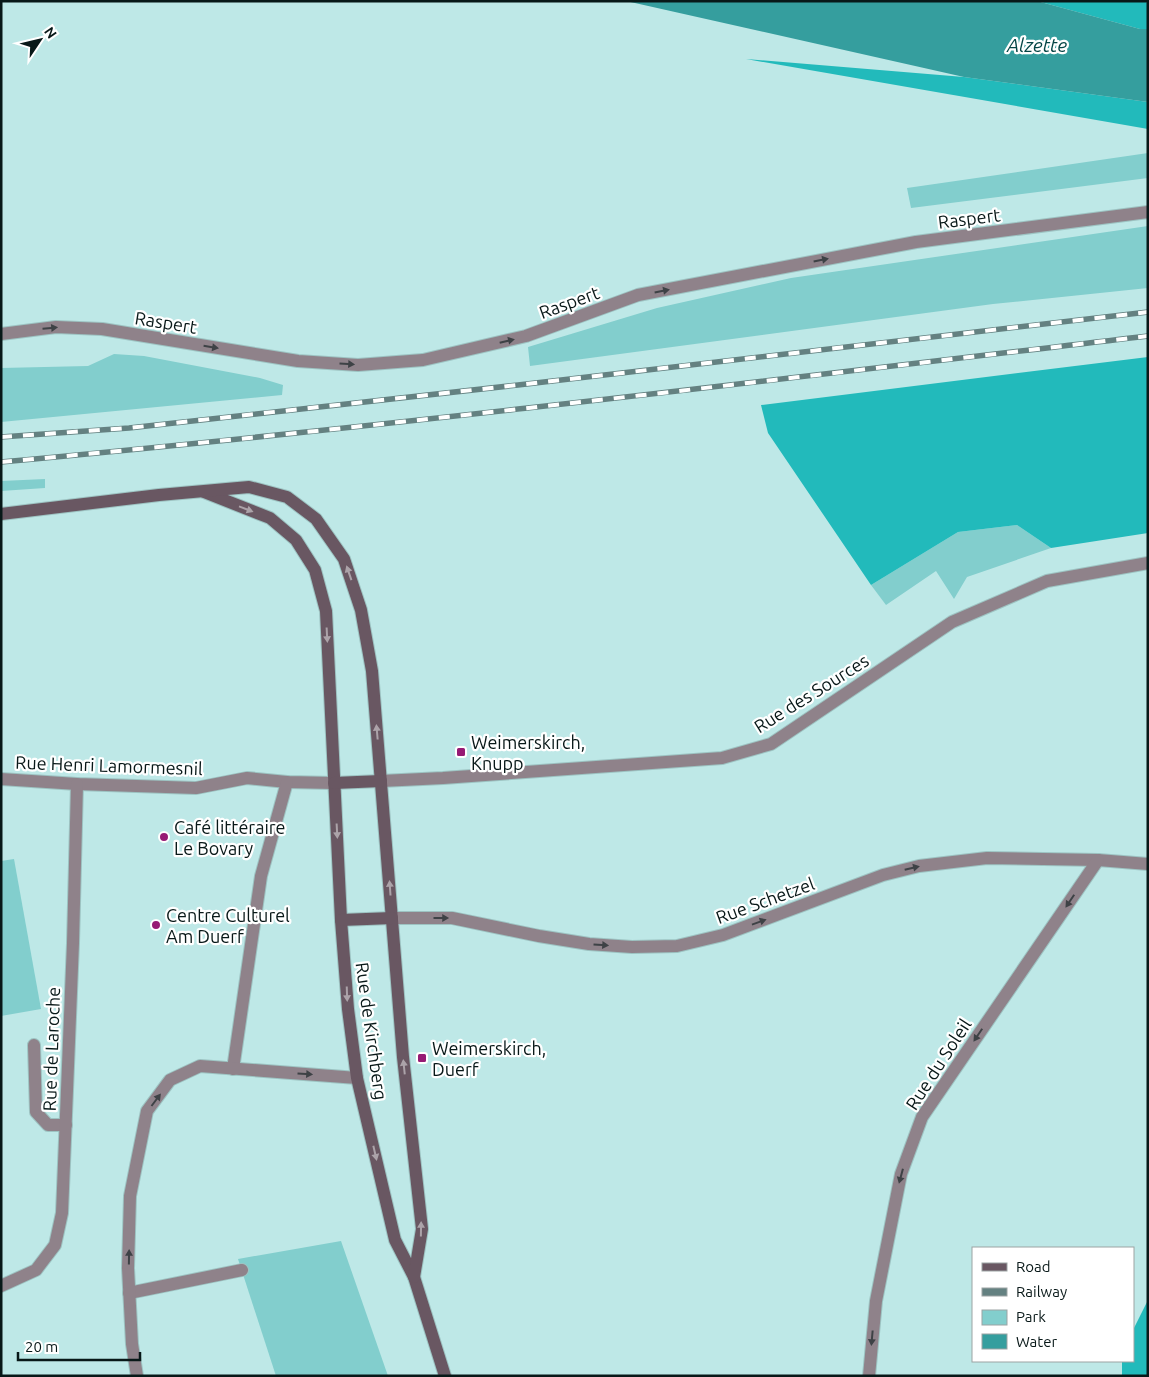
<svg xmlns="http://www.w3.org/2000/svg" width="1149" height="1377" viewBox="0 0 1149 1377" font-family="Ubuntu,sans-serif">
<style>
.green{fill:#82cecd}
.forest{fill:#22babb}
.water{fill:#359e9e}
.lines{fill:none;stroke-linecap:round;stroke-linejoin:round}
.lane-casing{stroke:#9dc3c2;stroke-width:14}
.street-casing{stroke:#9dc3c2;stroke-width:14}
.secondary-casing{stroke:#9dc3c2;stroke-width:14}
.lane{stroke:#8f828a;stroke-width:12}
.street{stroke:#8f828a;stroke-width:12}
.secondary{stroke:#695762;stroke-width:12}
.rail-casing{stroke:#648181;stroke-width:5.5}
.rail{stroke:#fff;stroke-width:4;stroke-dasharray:11;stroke-linecap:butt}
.oneway{fill:#3e4246}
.oneway2{fill:#aca3a9}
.poi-dot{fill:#961a74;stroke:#fff;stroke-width:2}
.labels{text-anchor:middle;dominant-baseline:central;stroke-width:4.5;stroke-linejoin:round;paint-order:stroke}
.street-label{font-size:18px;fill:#081818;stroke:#fff}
.poi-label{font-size:18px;fill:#081818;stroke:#fff;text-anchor:start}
.water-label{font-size:19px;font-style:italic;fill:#054646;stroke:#fff}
</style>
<rect width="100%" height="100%" fill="#bee8e7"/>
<g class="green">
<path d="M1148 153V178L911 208 907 188Z"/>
<path d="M1148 226V288L993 304 530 366 528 347 657 308 791 278Z"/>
<path d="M114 354 144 356 260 378 283 385 282 395 1 422V368L88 366Z"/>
<path d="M45 479V488L1 491V481Z"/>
<path d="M1017 525 1051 548 967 577 954 599 936 571 886 605 871 585 958 532Z"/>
<path d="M14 859 41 1009 1 1016V861Z"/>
<path d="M341 1241 388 1376H276L238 1259Z"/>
</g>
<g class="forest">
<path d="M1037 1H1143L1148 3V29H1140Z"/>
<path d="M746 59 964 77 1148 102V129Z"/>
<path d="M1148 357V533L1051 548 1017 525 958 532 871 585 768 433 761 405Z"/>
<path d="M1148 1300V1376H1122V1361H1133V1330Z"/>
</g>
<path class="water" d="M626 1H1037L1140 29H1148V102L964 77Z"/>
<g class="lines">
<defs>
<g id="lane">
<path d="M34 1045 36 1112 48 1125H66"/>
<path d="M129 1293 242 1270"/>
</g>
<g id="street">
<path d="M1 334 56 327 102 329 298 361 358 365 423 360 526 336 638 295 916 242 1148 212"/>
<path d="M1 779 77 784 196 788 247 778 287 782 334 783"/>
<path d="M381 781 443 778 722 758 771 744 952 622 1047 581 1148 563"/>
<path d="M392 918H452L539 936 589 944 632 947 677 946 723 935 883 875 919 866 987 858 1098 860 1148 864"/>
<path d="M233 1069 261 876 287 782"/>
<path d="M1 1286 36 1270 55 1245 62 1213 73 943 77 784"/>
<path d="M137 1376 132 1344 128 1268 130 1196 147 1111 170 1080 200 1066 357 1078"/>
<path d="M869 1376 876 1301 901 1174 922 1117 1098 860"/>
</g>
<g id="secondary">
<path d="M204 492 270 518 296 540 315 570 326 611 341 920 348 1009 357 1078 395 1240 414 1277 445 1376"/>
<path d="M1 514 159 495 249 487 287 497 316 519 344 559 361 610 372 671 403 1057 422 1229 414 1277"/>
<path d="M334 783 381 781"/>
<path d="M341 920 392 918"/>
</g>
</defs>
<use href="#lane" class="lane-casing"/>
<use href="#street" class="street-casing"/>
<use href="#secondary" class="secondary-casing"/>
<use href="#lane" class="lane"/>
<use href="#street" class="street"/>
<use href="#secondary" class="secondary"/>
<defs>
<g id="rail">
<path d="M1 437 129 428 518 385 1148 312"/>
<path d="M1 462C384 427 766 381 1148 336"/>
</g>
</defs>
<use href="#rail" class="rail-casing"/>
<use href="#rail" class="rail"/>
</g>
<defs><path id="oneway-solid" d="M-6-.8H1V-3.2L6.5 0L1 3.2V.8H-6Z" transform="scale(1.25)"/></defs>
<g class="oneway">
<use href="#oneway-solid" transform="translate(821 260) rotate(-11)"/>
<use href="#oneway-solid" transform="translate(662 291) rotate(-11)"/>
<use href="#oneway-solid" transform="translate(50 328) rotate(-5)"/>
<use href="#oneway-solid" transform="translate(507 341) rotate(-13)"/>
<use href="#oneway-solid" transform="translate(211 347) rotate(9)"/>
<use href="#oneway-solid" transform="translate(347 364) rotate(3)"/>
<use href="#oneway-solid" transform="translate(912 868) rotate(-13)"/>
<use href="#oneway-solid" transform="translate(1070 901) rotate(124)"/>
<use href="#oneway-solid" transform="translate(441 918)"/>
<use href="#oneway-solid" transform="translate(759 922) rotate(-20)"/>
<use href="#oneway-solid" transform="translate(601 945) rotate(4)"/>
<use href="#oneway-solid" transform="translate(978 1035) rotate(124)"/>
<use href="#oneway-solid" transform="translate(305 1074) rotate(4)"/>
<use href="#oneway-solid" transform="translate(156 1100) rotate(-53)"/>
<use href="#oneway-solid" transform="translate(901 1176) rotate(105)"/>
<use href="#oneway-solid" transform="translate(129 1257) rotate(-89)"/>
<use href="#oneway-solid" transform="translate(872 1338) rotate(95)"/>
</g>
<g class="oneway2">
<use href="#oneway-solid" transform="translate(246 509) rotate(21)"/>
<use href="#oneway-solid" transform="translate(349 573) rotate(-109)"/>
<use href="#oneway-solid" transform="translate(327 635) rotate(87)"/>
<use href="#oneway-solid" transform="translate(377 732) rotate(-95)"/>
<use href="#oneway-solid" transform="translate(337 831) rotate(87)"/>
<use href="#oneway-solid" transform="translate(390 888) rotate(-94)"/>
<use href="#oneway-solid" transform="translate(347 994) rotate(88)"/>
<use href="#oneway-solid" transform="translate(404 1067) rotate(-96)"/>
<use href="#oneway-solid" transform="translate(375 1153) rotate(77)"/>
<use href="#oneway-solid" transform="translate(421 1229) rotate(-89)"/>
</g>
<g class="poi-dot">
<rect x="456" y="747" width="10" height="10" rx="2.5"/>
<circle cx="164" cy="837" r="5"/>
<circle cx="156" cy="925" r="5"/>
<rect x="417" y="1053" width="10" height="10" rx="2.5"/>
</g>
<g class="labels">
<g class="street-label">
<text transform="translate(969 218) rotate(-7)">Raspert</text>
<text transform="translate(569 302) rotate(-20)">Raspert</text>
<text transform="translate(166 322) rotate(9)">Raspert</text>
<text transform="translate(811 693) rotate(-32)">Rue des Sources</text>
<text transform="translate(109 765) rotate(2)">Rue Henri Lamormesnil</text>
<text transform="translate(765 900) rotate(-20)">Rue Schetzel</text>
<text transform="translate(372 1031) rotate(82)">Rue de Kirchberg</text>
<text transform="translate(51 1049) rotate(-88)">Rue de Laroche</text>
<text transform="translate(938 1064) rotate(-57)">Rue du Soleil</text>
</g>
<g class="poi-label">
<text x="471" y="742">Weimerskirch,<tspan x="471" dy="21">Knupp</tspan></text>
<text x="174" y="827">Café littéraire<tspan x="174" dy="21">Le Bovary</tspan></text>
<text x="166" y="915">Centre Culturel<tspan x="166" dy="21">Am Duerf</tspan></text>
<text x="432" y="1048">Weimerskirch,<tspan x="432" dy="21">Duerf</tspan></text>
</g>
<g class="water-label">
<text x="1037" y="45">Alzette</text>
</g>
</g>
<rect width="1149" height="1377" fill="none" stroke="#081818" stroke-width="5"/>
<rect x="972" y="1247" width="162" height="115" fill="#ffffff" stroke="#9ca3a3"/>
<rect x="982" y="1263" width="25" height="8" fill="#695762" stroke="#9ca3a3"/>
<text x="1016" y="1272" font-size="15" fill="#081818">Road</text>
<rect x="982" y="1288" width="25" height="8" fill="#648181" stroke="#9ca3a3"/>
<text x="1016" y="1297" font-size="15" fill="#081818">Railway</text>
<rect x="982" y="1310" width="25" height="15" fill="#82cecd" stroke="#9ca3a3"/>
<text x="1016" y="1322" font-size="15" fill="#081818">Park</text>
<rect x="982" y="1334" width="25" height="15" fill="#359e9e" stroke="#9ca3a3"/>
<text x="1016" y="1347" font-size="15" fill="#081818">Water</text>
<g transform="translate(40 40) rotate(55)" stroke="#ffffff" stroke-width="4" paint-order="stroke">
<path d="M0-4L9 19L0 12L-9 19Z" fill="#081818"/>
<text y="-8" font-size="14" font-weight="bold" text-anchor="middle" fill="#081818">N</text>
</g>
<path d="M18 1352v8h122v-8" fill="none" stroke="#081818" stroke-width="2.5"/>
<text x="25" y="1352" font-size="15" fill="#081818" stroke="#ffffff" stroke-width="4" paint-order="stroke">20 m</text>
</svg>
